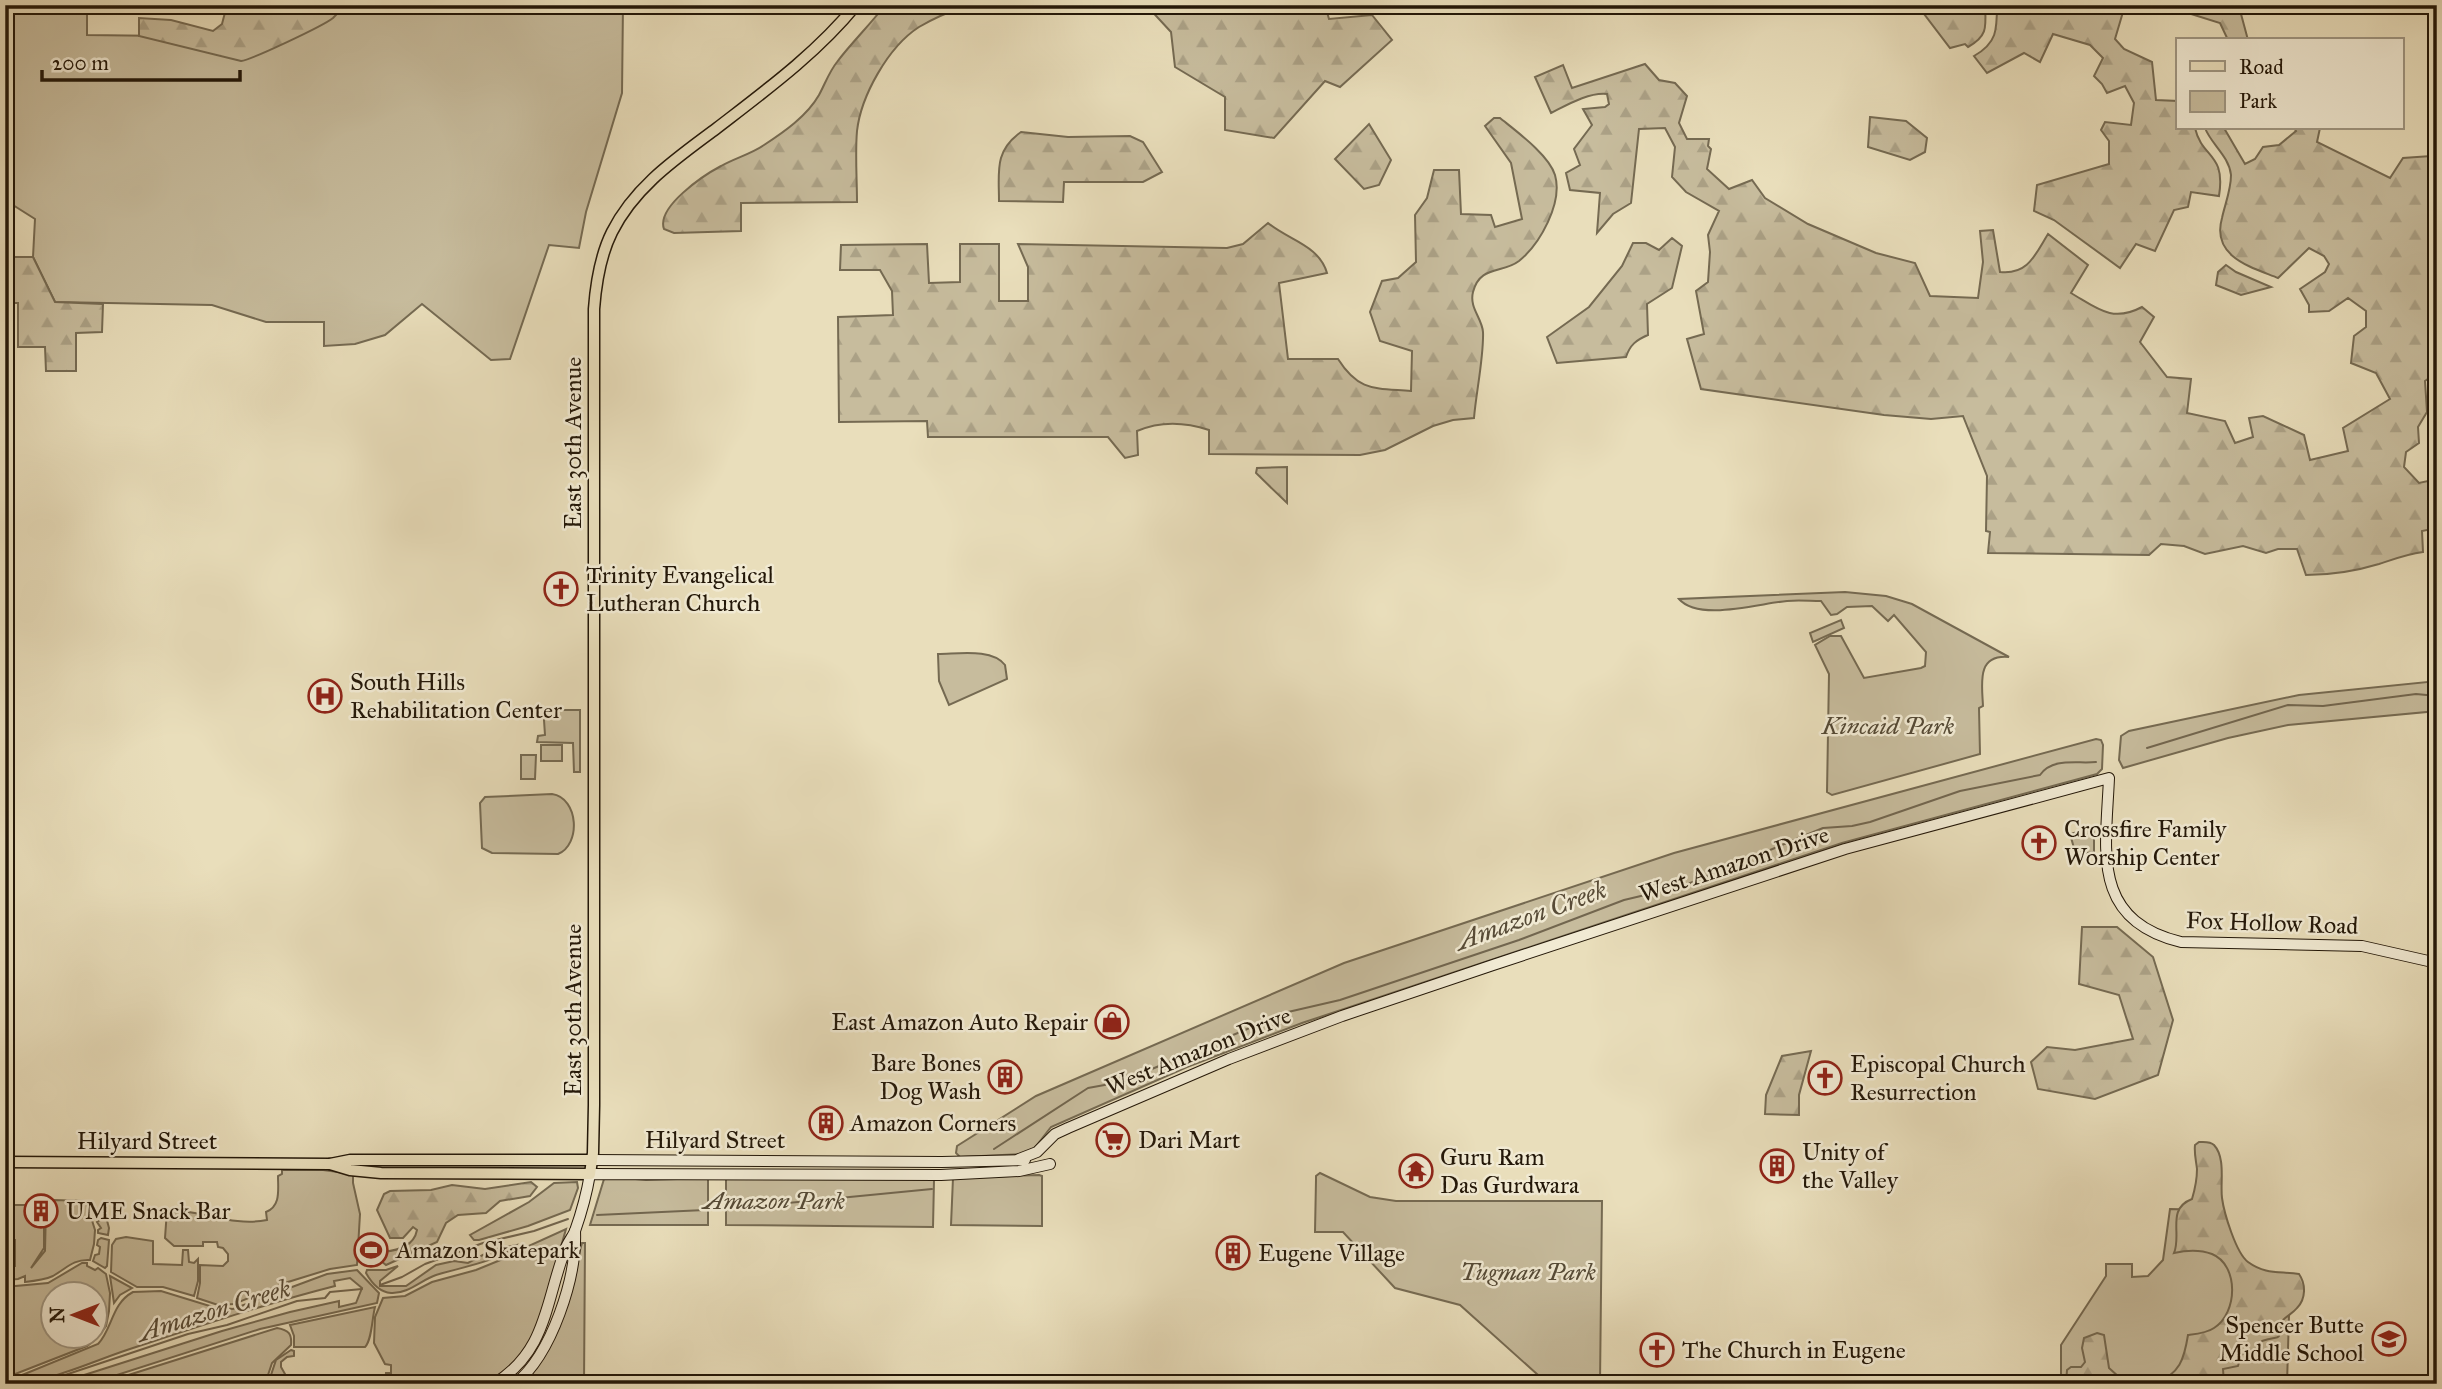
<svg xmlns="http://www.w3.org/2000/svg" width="2442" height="1389" viewBox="0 0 2442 1389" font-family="'IM FELL Great Primer',serif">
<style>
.green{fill:#c7bc9d;stroke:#756a52;stroke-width:2;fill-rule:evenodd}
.forest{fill:url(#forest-firs);stroke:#756a52;stroke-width:2}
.water{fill:#a69a7e;stroke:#72664f;stroke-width:2}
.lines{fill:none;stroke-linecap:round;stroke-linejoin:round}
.stream{stroke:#72664f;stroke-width:2}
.secondary-casing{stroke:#231708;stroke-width:12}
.primary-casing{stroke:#231708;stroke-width:13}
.secondary{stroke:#f1ead3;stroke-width:10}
.primary{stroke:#e9debb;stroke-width:10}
.labels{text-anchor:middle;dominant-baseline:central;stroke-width:5;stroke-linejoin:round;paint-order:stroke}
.street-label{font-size:24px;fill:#231708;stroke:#f1ead3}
.poi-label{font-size:24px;fill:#231708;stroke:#f1ead3;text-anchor:start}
.park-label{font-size:24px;font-style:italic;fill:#544935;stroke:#f1ead3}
.water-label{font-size:26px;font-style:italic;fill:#574b37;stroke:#f1ead3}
</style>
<defs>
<pattern id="forest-firs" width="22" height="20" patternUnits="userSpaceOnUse" patternTransform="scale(1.75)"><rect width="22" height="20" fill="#c7bc9d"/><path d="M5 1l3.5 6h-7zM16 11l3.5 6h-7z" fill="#aba186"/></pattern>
</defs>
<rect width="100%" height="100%" fill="#e9debb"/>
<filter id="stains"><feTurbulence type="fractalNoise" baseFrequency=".00286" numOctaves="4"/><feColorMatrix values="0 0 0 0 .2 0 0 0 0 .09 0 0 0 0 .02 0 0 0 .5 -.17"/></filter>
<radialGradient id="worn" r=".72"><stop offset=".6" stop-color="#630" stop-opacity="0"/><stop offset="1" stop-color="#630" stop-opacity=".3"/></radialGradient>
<g class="green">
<path d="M5 5H87V35L167 36 247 57 339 5H623L622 93 586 212 579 248 549 245 510 359 491 360 422 304 385 335 355 344 324 346V322H266L212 305 55 302 33 257 35 219 5 200Z"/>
<path d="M1845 592 1886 596 1912 604 2009 657C1976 654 1982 684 1983 706L1979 708 1980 754 1832 795 1827 792 1829 674 1815 645 1830 636H1841L1864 678 1921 668 1925 666 1926 652 1894 615 1888 621 1872 606 1847 607 1837 614 1831 615 1821 601C1810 601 1798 600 1787 601 1761 603 1699 622 1679 599Z"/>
<path d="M1841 620 1844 628 1813 642 1810 633Z"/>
<path d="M938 654C958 654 992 648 1005 665L1007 679 949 705 939 681Z"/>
<path d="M2437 681V711L2288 725 2228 738 2123 768 2119 760 2121 736 2129 731 2299 695Z"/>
<path d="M546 710H580V772H574L573 743 537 742 538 736 545 735 544 720Z"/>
<path d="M2096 739 2101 740 2103 745 2102 769 2097 774 1842 843 1302 1023 1187 1067 1051 1127 1033 1150 1021 1154 960 1157 956 1153 957 1146 1036 1096 1344 963 1674 853Z"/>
<rect x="541" y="745" width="21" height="16"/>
<path d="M521 755H536L535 779H521Z"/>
<path d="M552 794C579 798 581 845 558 854L492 853 482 848 480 803 485 797Z"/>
<path d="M2094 828V852L2076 855 2070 834Z"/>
<path d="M282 1170H323L353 1174V1183L360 1214 357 1265 330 1269 288 1282 234 1304 218 1305 197 1298 200 1283V1265L223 1266 228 1261V1254L223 1248 218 1247 217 1242H203V1246H174L165 1238 167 1210C202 1210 232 1227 267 1220L266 1212C281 1206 278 1190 278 1176L282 1174Z"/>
<path d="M1320 1173 1370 1197 1396 1201H1602L1600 1384H1548L1460 1305 1395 1288 1343 1232H1315L1316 1180V1176Z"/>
<path d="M1039 1175 1042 1176V1226L951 1225 953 1178Z"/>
<path d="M614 1177 646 1180 708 1178V1225H590L604 1179Z"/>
<path d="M726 1178H931L934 1180 933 1227 726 1225Z"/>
<path d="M577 1182 578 1188 570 1210 528 1226 479 1240H474L470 1235 529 1202 554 1183Z"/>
<path d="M53 1200 86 1201 95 1230 94 1244 90 1260C73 1259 67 1268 53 1276 44 1280 35 1281 25 1282V1276L18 1279 5 1280V1205H29V1208L37 1207V1214H44V1248L31 1268 45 1251 46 1208 51 1205Z"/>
<path d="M102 1209H104L109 1228 108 1235 98 1233V1230L101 1228 97 1222 100 1220 95 1217 94 1214Z"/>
<path d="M2170 1209 2212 1210 2245 1279 2290 1280 2287 1384H2061V1345L2106 1276V1264H2132V1277L2148 1276 2163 1260Z"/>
<path d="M566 1229 539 1324 531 1341 514 1363 486 1384H385L386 1373H391V1365L385 1364 374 1343 375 1317 383 1298 405 1296 432 1282 476 1270 520 1252 522 1249Z"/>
<path d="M126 1237 153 1241V1264L182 1265 183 1250H188L189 1262 194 1263 198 1259V1281L194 1296 163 1287H137L111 1272 112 1245 116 1239Z"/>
<path d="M374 1237 378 1242V1259L375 1263 366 1258 364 1253 368 1240Z"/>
<path d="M101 1238 109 1240 107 1266 105 1268 93 1261 95 1255 99 1254 100 1247 97 1245 98 1240Z"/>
<path d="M582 1243H585L584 1384H520C559 1347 568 1293 582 1243Z"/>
<path d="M516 1245C501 1261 458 1268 436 1275 421 1280 408 1294 391 1293 379 1292 371 1282 366 1273L367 1270H386L398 1266 380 1281V1286H406L436 1265 454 1261 468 1263 492 1250Z"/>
<path d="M82 1263H87V1266L95 1270 98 1268 106 1274 110 1293 109 1311 106 1326 96 1339 87 1346 5 1378V1287L48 1283ZM52 1294H94V1336H52Z"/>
<path d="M357 1270 379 1293 377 1303 260 1329 89 1384H56L222 1331 290 1312 339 1301V1307L356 1303 362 1288 350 1278 334 1281 335 1286C264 1304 194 1328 124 1351 86 1364 45 1384 5 1384V1382L98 1344C113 1328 111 1304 133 1292L161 1291 213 1307 233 1309 327 1274Z"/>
<path d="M110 1276 132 1288 120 1295 114 1303Z"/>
<path d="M375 1307C372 1318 372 1340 365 1347H294V1336L290 1325Z"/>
<path d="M277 1328C289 1330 292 1334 291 1345L272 1363 265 1384H100Z"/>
<path d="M291 1350 294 1351V1356L287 1357 281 1362V1367L285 1374 280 1384H268L276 1360Z"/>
</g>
<g class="forest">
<path d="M227 5H344C341 10 337 14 333 18 323 26 251 60 241 61L139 36V18L171 20 213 31 222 24Z"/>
<path d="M885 5H968C951 11 934 18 919 27 888 47 861 96 857 131 855 154 857 179 857 202L741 203V231L674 233 664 229C656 207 704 175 721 166 735 158 751 154 764 145 784 132 807 116 819 95 825 84 829 72 837 62 852 42 870 25 885 5Z"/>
<path d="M1146 5H1325L1329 19 1372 15 1392 40 1340 87 1325 81 1274 138 1225 130V97L1175 67 1171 32Z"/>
<path d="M1914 5H1985C1986 27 1988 36 1968 47L1965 44 1950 48 1924 14Z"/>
<path d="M1997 5H2233L2241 14 2248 40H2228L2220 23 2188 13 2123 12 2115 39 2124 49 2152 62 2156 100 2178 101V128H2195C2202 159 2226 152 2219 196L2191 192 2188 207 2174 210 2155 251 2136 244 2120 268 2054 220 2034 211 2037 185 2109 164V141L2101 130 2105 122 2131 125 2134 103 2125 86 2107 93 2102 84 2094 76 2103 58 2090 45 2053 34 2040 62 2024 53 1987 73 1974 56C1997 43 1997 30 1997 5Z"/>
<path d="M1645 64 1659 80 1675 83 1687 96 1679 123 1687 139H1709L1708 146 1711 149 1707 169 1729 189 1752 180 1765 198 1808 224 1876 253 1915 263 1930 296 1978 298 1983 262 1980 231 1993 230 2000 272C2028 275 2035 255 2048 234L2088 265 2071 293C2097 308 2112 323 2142 307L2154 317 2140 342 2167 377 2191 379 2187 413 2225 421 2235 443 2253 437 2249 418 2263 416 2304 435 2310 460 2348 451 2343 428 2390 399 2376 373 2351 363 2354 336 2366 327V311L2348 298 2329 311 2309 312V305L2300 289 2325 272 2329 264 2324 256 2309 248 2278 278C2251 267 2211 257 2222 218 2225 204 2231 190 2231 175 2229 156 2211 144 2205 128H2224L2245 164 2255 159 2263 147 2279 145 2296 131 2294 128H2320L2317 142 2390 178 2403 158 2431 156 2437 169 2435 374 2425 381 2427 412 2418 427 2419 443 2406 452 2404 467 2419 483 2433 480 2434 458 2437 455V528L2422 531 2423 552C2407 554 2394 559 2379 564 2356 571 2330 575 2306 575L2297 549H2278L2266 553 2243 546 2205 554 2184 546 2161 544 2149 555 1988 553 1990 532 1986 531 1987 476 1963 416 1931 419 1884 415 1701 389 1687 339 1704 334 1696 291 1708 282 1710 252 1708 235 1719 211 1686 192 1672 177 1675 147 1665 128 1639 129 1631 203 1613 214 1597 233 1600 193 1570 190 1566 173 1580 165 1574 149 1592 125 1583 109 1605 107 1609 104 1607 94C1589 92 1567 105 1551 113L1535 77 1563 65 1572 88Z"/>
<path d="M1870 117 1906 121 1927 138 1925 152 1910 160 1868 147Z"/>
<path d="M1494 118H1500C1516 131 1549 155 1555 175 1563 203 1540 244 1519 261 1502 274 1480 265 1473 292 1469 308 1482 318 1483 332 1484 356 1476 393 1474 418L1453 420 1433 426 1385 450 1360 455 1209 454V430C1185 422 1160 421 1137 431L1138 455 1125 458 1108 437H928L927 421 839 422 838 317 893 315 892 291 880 270H840L841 245 927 244 929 283 960 282V244H999V301H1028V267L1018 244 1227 248 1243 244 1268 223C1288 240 1319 245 1327 273L1279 283 1288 359H1338C1359 392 1375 388 1411 391L1412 351 1380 341 1370 312 1382 281 1398 278 1416 262 1415 215 1427 198 1434 170H1459L1461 214 1491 215 1495 227 1522 219 1511 163 1485 126Z"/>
<path d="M1369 124 1391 160 1379 185 1364 189 1335 159Z"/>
<path d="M1021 132 1068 137 1130 136 1143 142 1162 172 1143 182H1064L1063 202 999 201C999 172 994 151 1021 132Z"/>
<path d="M1672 238 1682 246 1672 288 1647 304 1648 335C1636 340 1630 345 1626 357L1557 363 1547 337 1589 307 1622 266 1633 243H1646L1659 250Z"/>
<path d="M5 257H33L55 302 103 304 102 332 76 333V371H46L45 347H18V303H5Z"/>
<path d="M2226 265 2236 272 2271 287 2241 295 2216 285 2218 272Z"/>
<path d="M1287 467V503L1256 473 1257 468Z"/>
<path d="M2082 927H2117L2153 957 2173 1020 2158 1075 2095 1099 2038 1089 2031 1062 2047 1047 2075 1050 2133 1039 2119 995 2079 984Z"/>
<path d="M1811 1051 1799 1095V1115L1765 1114 1766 1095 1782 1056Z"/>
<path d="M2199 1142C2204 1142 2210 1141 2214 1145 2226 1158 2220 1183 2222 1198 2224 1213 2236 1253 2248 1262 2266 1275 2279 1271 2299 1274 2306 1284 2306 1299 2297 1308 2293 1313 2288 1315 2283 1320 2277 1344 2283 1334 2262 1341L2256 1348 2241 1355 2238 1366 2223 1369 2224 1384H2155C2180 1373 2184 1360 2188 1335 2196 1334 2207 1333 2214 1328 2238 1313 2239 1265 2212 1254 2199 1249 2187 1250 2174 1253 2182 1234 2166 1209 2192 1199 2195 1189 2197 1179 2197 1169 2196 1160 2194 1153 2195 1145Z"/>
<path d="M531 1182 537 1187 530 1196 500 1201 486 1213 458 1215 446 1223 437 1242 386 1265 381 1261 384 1252C399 1250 414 1246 417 1230L413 1227 403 1238H390L377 1210 384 1194 390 1191 431 1190 452 1185 485 1189Z"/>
<path d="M2097 1333 2104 1335 2109 1368 2119 1377 2141 1384H2097L2093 1379 2087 1384H2066L2067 1370 2071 1367H2081L2085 1362 2082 1348 2084 1338Z"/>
</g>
<rect class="water" x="5" y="1240" width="10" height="26"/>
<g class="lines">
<g class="stream">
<path d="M2147 748 2288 705 2323 706 2416 694 2437 696"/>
<path d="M994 1149 1088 1088 1121 1082 1288 1012 1340 1000 1519 940 1624 900 1683 886 1823 828 1852 826 1870 822 1960 791 2040 775C2053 757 2077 764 2096 762"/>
<path d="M727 1209 932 1189"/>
<path d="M597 1215 705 1210"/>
<path d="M380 1285 402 1277 425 1264 483 1243 534 1231 568 1219"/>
<path d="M38 1384 188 1334 227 1325 297 1301 325 1298 330 1292 362 1289"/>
</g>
<defs>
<g id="secondary">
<path d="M1019 1159 1037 1152 1055 1134 1068 1128 1229 1059 1342 1016 1493 965 1845 849 2109 778C2106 850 2090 920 2181 942L2362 946 2437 963"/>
<path d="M592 1160 942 1162 1025 1160"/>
<path d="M494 1384C547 1351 545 1303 565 1250 567 1243 572 1238 575 1231 581 1214 587 1192 590 1174L941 1175 1019 1171 1050 1164"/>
<path d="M515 1384C552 1354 577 1277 575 1231"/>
</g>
<g id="primary">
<path d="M5 1162 330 1164 350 1160H592"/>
<path d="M330 1164 350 1170 381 1173 590 1174 593 1153 594 1105V309C596 282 600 256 612 232 635 186 677 158 717 128 765 91 817 53 856 5"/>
</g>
</defs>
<use href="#secondary" class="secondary-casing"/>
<use href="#primary" class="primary-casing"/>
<use href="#secondary" class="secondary"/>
<use href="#primary" class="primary"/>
</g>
<defs>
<symbol id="church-ring" viewBox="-11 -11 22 22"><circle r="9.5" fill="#f1ead3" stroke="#8f2418" stroke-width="1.5"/><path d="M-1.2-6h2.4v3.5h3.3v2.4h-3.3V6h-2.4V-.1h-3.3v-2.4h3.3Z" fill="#8f2418"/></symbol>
<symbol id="hospital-ring" viewBox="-11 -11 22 22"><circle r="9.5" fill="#f1ead3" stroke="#8f2418" stroke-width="1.5"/><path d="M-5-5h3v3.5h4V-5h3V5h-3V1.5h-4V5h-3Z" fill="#8f2418"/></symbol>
<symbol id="shop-ring" viewBox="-11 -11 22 22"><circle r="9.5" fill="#f1ead3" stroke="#8f2418" stroke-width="1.5"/><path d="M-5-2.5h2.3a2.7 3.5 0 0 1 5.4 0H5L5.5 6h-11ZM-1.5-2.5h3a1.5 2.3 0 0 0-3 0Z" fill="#8f2418"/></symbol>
<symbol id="building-ring" viewBox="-11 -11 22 22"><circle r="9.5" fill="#f1ead3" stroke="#8f2418" stroke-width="1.5"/><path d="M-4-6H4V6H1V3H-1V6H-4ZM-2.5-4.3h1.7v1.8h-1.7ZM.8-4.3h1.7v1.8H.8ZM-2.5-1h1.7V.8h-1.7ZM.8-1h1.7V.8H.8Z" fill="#8f2418"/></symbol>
<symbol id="supermarket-ring" viewBox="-11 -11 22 22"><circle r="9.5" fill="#f1ead3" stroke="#8f2418" stroke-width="1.5"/><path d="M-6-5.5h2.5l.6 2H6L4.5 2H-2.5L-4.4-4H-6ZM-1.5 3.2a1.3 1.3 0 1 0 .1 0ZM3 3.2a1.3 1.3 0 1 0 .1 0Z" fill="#8f2418"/></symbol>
<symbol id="temple-ring" viewBox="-11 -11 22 22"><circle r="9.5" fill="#f1ead3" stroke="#8f2418" stroke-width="1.5"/><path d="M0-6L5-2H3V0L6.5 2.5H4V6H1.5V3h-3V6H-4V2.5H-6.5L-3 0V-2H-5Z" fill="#8f2418"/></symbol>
<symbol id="stadium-ring" viewBox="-11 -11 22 22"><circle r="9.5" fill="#f1ead3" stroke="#8f2418" stroke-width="1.5"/><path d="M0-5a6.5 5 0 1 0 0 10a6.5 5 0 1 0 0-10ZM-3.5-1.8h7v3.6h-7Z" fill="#8f2418"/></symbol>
<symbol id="school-ring" viewBox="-11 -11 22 22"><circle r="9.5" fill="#f1ead3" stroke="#8f2418" stroke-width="1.5"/><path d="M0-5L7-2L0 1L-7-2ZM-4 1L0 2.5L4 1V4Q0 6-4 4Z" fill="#8f2418"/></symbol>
</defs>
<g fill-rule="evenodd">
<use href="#church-ring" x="542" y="570" width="38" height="38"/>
<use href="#hospital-ring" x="306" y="677" width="38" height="38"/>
<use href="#church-ring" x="2020" y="824" width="38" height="38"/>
<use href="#shop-ring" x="1093" y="1003" width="38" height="38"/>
<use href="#building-ring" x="986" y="1058" width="38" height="38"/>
<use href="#church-ring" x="1806" y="1059" width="38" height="38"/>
<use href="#building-ring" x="807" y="1104" width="38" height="38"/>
<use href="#supermarket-ring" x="1094" y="1121" width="38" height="38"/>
<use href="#building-ring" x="1758" y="1147" width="38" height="38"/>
<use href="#temple-ring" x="1397" y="1152" width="38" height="38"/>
<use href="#building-ring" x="22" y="1192" width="38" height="38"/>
<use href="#stadium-ring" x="352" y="1231" width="38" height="38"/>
<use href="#building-ring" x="1214" y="1234" width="38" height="38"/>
<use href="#school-ring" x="2370" y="1320" width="38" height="38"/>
<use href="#church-ring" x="1638" y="1331" width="38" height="38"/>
</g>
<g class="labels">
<g class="street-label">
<text transform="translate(573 443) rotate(-90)">East 30th Avenue</text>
<text transform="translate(1734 864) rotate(-18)">West Amazon Drive</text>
<text transform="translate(2272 923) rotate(2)">Fox Hollow Road</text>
<text transform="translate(573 1010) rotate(-90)">East 30th Avenue</text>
<text transform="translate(1198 1051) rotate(-22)">West Amazon Drive</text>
<text x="715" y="1140">Hilyard Street</text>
<text x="147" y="1141">Hilyard Street</text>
</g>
<g class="poi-label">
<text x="586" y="575">Trinity Evangelical<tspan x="586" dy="28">Lutheran Church</tspan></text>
<text x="350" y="682">South Hills<tspan x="350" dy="28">Rehabilitation Center</tspan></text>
<text x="2064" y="829">Crossfire Family<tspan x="2064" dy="28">Worship Center</tspan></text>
<text x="1088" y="1022" text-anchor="end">East Amazon Auto Repair</text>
<text x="981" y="1063" text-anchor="end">Bare Bones<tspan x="981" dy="28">Dog Wash</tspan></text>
<text x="1850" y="1064">Episcopal Church<tspan x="1850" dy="28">Resurrection</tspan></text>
<text x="850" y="1123">Amazon Corners</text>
<text x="1138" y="1140">Dari Mart</text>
<text x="1802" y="1152">Unity of<tspan x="1802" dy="28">the Valley</tspan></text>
<text x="1440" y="1157">Guru Ram<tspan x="1440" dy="28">Das Gurdwara</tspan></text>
<text x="66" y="1211">UME Snack Bar</text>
<text x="396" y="1250">Amazon Skatepark</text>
<text x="1258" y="1253">Eugene Village</text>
<text x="2364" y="1325" text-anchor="end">Spencer Butte<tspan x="2364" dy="28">Middle School</tspan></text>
<text x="1682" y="1350">The Church in Eugene</text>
</g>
<g class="park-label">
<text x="1888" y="726">Kincaid Park</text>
<text x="774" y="1201">Amazon Park</text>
<text x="1528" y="1272">Tugman Park</text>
</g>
<g class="water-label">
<text transform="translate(1531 915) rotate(-20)">Amazon Creek</text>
<text transform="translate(214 1310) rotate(-17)">Amazon Creek</text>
</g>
</g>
<rect width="2442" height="1389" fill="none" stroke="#e9debb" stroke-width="28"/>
<rect x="7" y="7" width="2428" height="1375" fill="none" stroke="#231708" stroke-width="3.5"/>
<rect x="14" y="14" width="2414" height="1361" fill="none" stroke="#231708" stroke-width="2"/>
<rect x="2176" y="38" width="228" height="91" fill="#f1ead3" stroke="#9f9682" stroke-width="2"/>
<rect x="2190" y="61" width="35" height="10" fill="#e9debb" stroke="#9f9682" stroke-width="2"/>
<text x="2239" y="74" font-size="21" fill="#231708">Road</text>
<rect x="2190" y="91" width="35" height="21" fill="#c7bc9d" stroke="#9f9682" stroke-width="2"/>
<text x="2239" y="108" font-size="21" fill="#231708">Park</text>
<g transform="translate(74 1315) rotate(270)"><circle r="33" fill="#f1ead3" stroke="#9f9682" stroke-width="2"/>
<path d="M0-5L12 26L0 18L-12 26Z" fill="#8f2418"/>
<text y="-10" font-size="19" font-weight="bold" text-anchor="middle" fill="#231708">N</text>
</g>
<path d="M42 70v10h198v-10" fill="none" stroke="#231708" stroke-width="3.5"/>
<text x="52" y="70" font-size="21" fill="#231708" stroke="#f1ead3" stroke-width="5" paint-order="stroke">200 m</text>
<rect width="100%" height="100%" filter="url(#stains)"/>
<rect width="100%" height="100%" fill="url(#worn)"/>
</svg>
